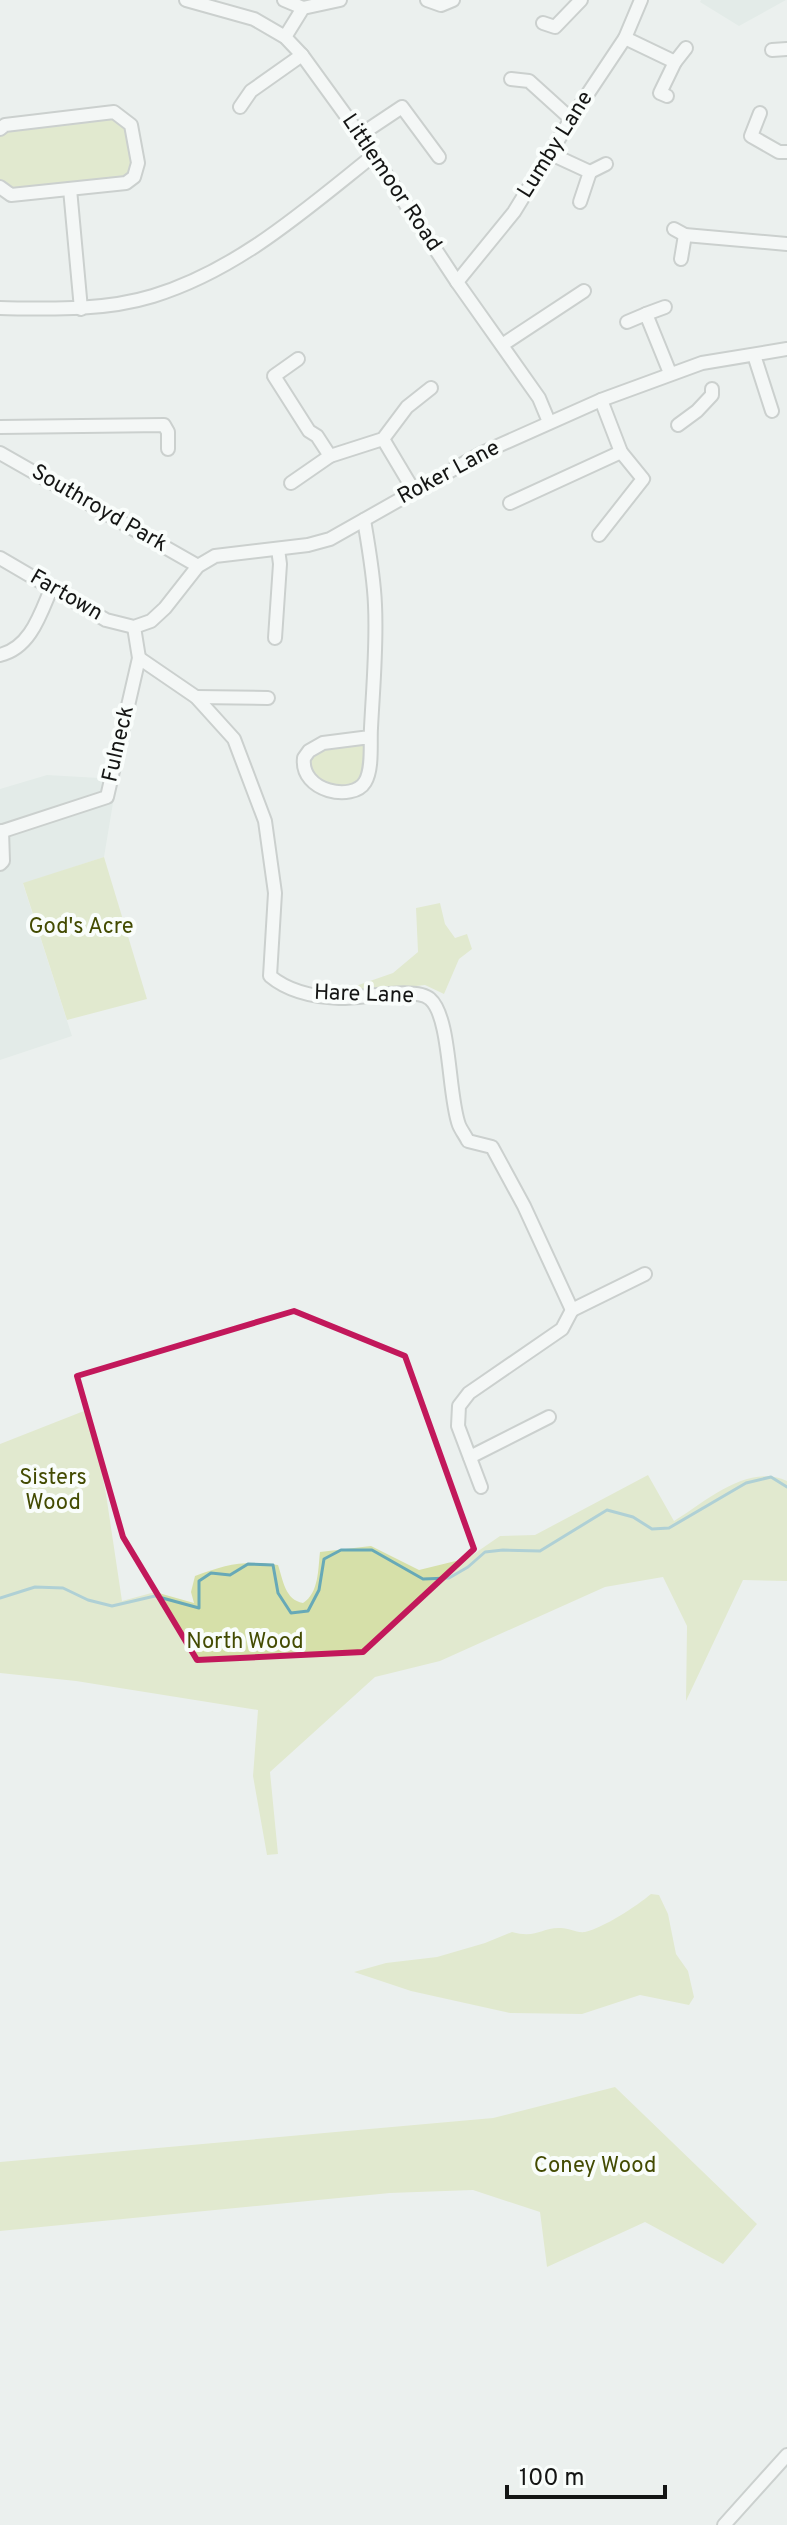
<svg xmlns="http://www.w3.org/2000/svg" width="787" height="2525" viewBox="0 0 787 2525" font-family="Overpass,sans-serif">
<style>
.built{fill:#d9e5df}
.green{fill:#d6e0a9}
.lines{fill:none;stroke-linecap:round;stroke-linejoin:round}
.stream{stroke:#67a9b7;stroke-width:3}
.minor-casing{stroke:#a5a9a7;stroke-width:16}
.minor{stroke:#fff;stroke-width:12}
.marked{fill:none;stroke:#c2185b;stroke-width:6;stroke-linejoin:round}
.labels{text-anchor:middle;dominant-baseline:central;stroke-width:8;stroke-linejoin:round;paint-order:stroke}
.street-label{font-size:22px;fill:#141514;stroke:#f9fdfb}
.park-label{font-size:22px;fill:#434b02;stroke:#f9fdfb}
</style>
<rect width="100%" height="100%" fill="#ebf0ee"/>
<g class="built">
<path d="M701 0H786L739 26 700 2Z"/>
<path d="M47 775 117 779 104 857 23 884 72 1036 0 1060V789Z"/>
</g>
<g class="green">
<path d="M114 112 131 125 134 177 11 195 0 187V129Z"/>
<path d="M370 737 360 789 321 788 304 758 309 751Z"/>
<path d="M104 857 147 999 67 1020 23 883Z"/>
<path d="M440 903 445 924 455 938 467 934 472 949 459 959 444 994 425 985 347 994 344 990 393 973 418 952 416 908Z"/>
<path d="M89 1409 106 1494 122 1601 155 1592 194 1603 191 1592 195 1576C226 1564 245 1560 278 1565 283 1580 285 1600 303 1603 319 1593 318 1569 320 1552L371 1546 419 1570 468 1558 500 1536 535 1535 648 1475 674 1521C707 1501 747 1463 787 1481V1581L743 1580 686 1701 687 1626 663 1577 605 1587 440 1661 375 1677 270 1772 278 1854 267 1855 253 1776 258 1710 76 1681 0 1673V1444Z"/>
<path d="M651 1894 659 1895 668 1914 676 1954 688 1971 694 1997 689 2005 640 1995 582 2014 510 2013 411 1991 354 1972 386 1963 437 1957 485 1943 512 1932C537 1939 541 1927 561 1928 569 1928 576 1933 585 1932 603 1928 637 1906 651 1894Z"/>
<path d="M615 2087 757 2224 723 2264 645 2222 547 2267 540 2212 473 2190 390 2193 0 2231V2162L493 2118Z"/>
</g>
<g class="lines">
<path class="stream" d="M0 1598 35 1587 63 1588 88 1600 112 1606 155 1596 199 1608V1581L211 1573 230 1575 248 1564 273 1565 278 1593 291 1613 308 1611 319 1590 324 1559 341 1550H372L423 1579 449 1578 468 1567 485 1552 503 1550 540 1551 607 1510 633 1517 652 1529 669 1528 746 1483 771 1477 787 1487"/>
<defs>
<g id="minor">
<path d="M186 0 254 19 285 37 302 55 360 135 457 282 539 398 549 422"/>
<path d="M284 0 303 8"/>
<path d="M427 0 441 5 453 0"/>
<path d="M543 23 555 27 581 0"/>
<path d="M285 37 303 8 340 0"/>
<path d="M625 38 675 62 660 93 667 96"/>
<path d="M772 50 787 49"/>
<path d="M675 62 686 48"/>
<path d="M511 79 529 81 571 119"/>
<path d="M240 107 251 91 302 55"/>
<path d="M760 113 751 136 779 152H787"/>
<path d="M0 129 5 125 114 112 131 125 138 163 134 177 126 183 11 195 0 187"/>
<path d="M360 135 402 107 439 157"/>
<path d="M551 154 590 172 580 202"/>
<path d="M590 172 606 164"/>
<path d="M70 189 81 309"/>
<path d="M674 229 685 235 787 244"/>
<path d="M681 259 685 235"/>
<path d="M457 282 514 212 571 119 625 38 641 0"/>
<path d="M0 308C50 309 104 311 153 296 238 270 305 210 374 155"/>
<path d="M646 314 665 307"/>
<path d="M627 322 646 314 670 373"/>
<path d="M502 345 584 291"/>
<path d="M754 355 772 411"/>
<path d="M298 359 274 376 309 431 317 436 330 456"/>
<path d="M678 425 697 411 712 395V389"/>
<path d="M0 427 164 425 168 432V449"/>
<path d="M383 439 414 491"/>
<path d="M0 453 198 566"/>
<path d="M291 483 330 456 383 439 407 407 431 388"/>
<path d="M510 503 621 452"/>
<path d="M364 520C369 549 374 577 375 605 377 646 373 688 371 728 370 743 373 769 365 782 353 802 300 792 304 758L309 751 323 743 370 737"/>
<path d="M599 535 643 479 621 452 601 400"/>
<path d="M0 558 106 620 134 627 151 621 165 608 198 566 215 556 308 545 330 539 482 453 601 400 702 363 787 349"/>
<path d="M275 638 280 564 278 549"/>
<path d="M0 655C30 648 40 615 51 589"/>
<path d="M139 658 196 697 234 739 265 821 275 893 270 976C289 992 314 997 339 998 360 999 416 986 430 999 451 1017 448 1096 459 1125 461 1130 465 1135 468 1141L492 1147 524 1206 572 1310"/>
<path d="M196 697 268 698"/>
<path d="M0 832 107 797 139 658 134 627"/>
<path d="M0 864 3 861 2 831"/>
<path d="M572 1310 645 1274"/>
<path d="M470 1457 549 1417"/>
<path d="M481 1487 458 1426 459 1406 469 1393 562 1329 572 1310"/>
<path d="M724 2525 787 2455"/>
</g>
</defs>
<use href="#minor" class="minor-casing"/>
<use href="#minor" class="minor"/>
</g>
<path d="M0 0H787V2525H0ZM294 1311 405 1356 474 1549 363 1652 197 1660 123 1537 77 1376Z" fill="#ebf0ee" fill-opacity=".55" fill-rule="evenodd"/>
<path class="marked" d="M294 1311 405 1356 474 1549 363 1652 197 1660 123 1537 77 1376Z"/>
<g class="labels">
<g class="street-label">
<text transform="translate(556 145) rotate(-58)">Lumby Lane</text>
<text transform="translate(391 183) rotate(56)">Littlemoor Road</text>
<text transform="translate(449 473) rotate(-28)">Roker Lane</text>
<text transform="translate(99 509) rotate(30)">Southroyd Park</text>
<text transform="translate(66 596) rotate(30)">Fartown</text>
<text transform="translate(119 744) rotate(-77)">Fulneck</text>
<text transform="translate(364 995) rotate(2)">Hare Lane</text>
</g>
<g class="park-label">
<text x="81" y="927">God's Acre</text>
<text x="53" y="1478">Sisters<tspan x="53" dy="25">Wood</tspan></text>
<text x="245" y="1642">North Wood</text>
<text x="595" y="2166">Coney Wood</text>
</g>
</g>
<path d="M507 2485v12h158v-12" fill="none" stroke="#141514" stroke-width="4"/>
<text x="519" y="2485" font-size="24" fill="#141514" stroke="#f9fdfb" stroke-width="6" paint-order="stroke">100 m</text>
</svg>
